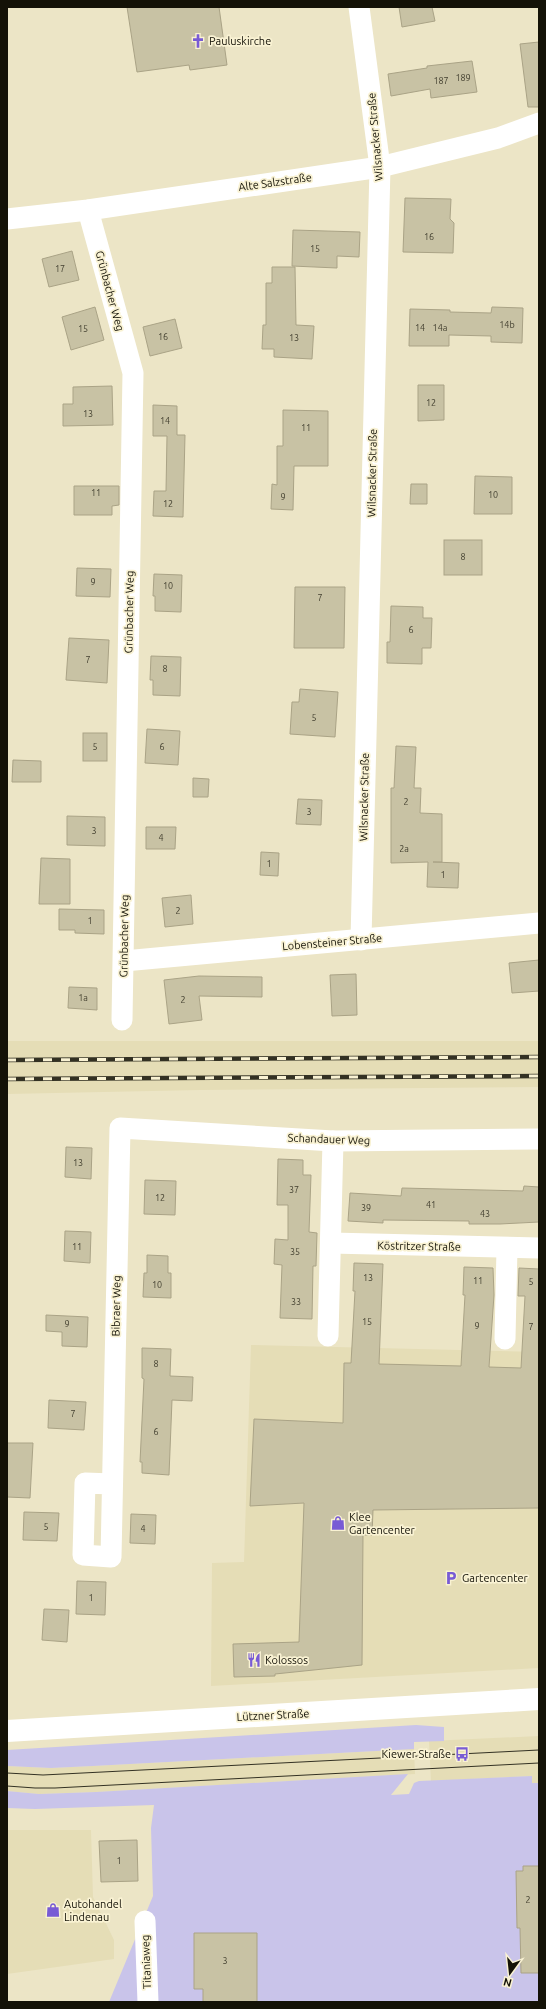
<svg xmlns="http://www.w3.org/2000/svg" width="546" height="2009" viewBox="0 0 546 2009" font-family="Ubuntu,sans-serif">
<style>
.built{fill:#e5ddb6}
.green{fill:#c9c4ea}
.building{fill:#c8c2a4;stroke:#aaa386}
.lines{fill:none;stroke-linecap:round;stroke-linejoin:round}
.minor{stroke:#fff;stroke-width:21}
.primary{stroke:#fff;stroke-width:22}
.tram{stroke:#333123;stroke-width:1}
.rail-casing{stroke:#333123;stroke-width:4.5}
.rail{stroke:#f9f2d3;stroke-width:3;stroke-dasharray:9;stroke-linecap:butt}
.labels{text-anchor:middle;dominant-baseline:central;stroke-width:3.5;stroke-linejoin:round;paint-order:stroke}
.number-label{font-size:9px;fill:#413e2e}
.poi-label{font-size:11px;fill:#141207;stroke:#f9f2d3;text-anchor:start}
.street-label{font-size:11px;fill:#141207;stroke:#f9f2d3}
</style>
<rect width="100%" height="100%" fill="#ece5c6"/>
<g class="built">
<path d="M7 1041H539V1087L200 1090 7 1094Z"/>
<path d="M251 1345 539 1352V1668L211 1686 212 1563 244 1562Z"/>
<path d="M539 1736V1783H532L531 1776 431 1781 429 1741Z"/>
<path d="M414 1749 415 1774 96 1792 39 1794 7 1791V1766L51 1768 93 1766Z"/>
<path d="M7 1830H91L93 1897 114 1940V1959L7 1974Z"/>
</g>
<g class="green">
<path d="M416 1725 444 1727V1741L414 1742V1749L93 1766 51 1768 7 1766V1750Z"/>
<path d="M408 1774 391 1795 409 1794 414 1783 419 1781 532 1776V1783H539V2002H109L153 1896 151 1828 154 1805 35 1809 7 1808V1791L39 1794 96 1792Z"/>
</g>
<g class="building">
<path d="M127 7H219L227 65 190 70 189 65 137 72Z"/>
<path d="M399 7H432L435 21 402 27Z"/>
<path d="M539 42V107H528L520 44Z"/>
<path d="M472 61 477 92 431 98 430 89 391 96 388 74 427 68V66Z"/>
<path d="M405 198 451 199 450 219 454 223 453 253 403 252Z"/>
<path d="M293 230 360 232 359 257 337 256V268L292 266Z"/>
<path d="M72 251 79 280 49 287 42 259Z"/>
<path d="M272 267H295L296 325 314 326 312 359 274 357V349H262L263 325H266V283H272Z"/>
<path d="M95 307 104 340 71 350 62 317Z"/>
<path d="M492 307 523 308 522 343 491 342V336L449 335V346H409L410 309 450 310V312L491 313Z"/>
<path d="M175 319 182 348 150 356 143 327Z"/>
<path d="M418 385H444V420L418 421Z"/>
<path d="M112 386 113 425 63 426V404H73V387Z"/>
<path d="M153 405 177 406V435H185L183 517 153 516 154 491H166L167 436H153Z"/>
<path d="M283 410 328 411V466H294L293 510 271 509 272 484 277 485V446H283Z"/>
<path d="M475 476 512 477V514H474Z"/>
<path d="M411 484H427V504H410Z"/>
<path d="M74 486H119V505L112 506V515H74Z"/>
<rect x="444" y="540" width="38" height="35"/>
<path d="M77 568 111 569 110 597 76 596Z"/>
<path d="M154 574 182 575 181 612 155 611V596H153Z"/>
<path d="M295 587H345L344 648H294Z"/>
<path d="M391 606 423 607V618H432L431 648H422V664L387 663V642H390Z"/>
<path d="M69 638 109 640 107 683 66 680Z"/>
<path d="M151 656 181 657 180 696 153 695V680H150Z"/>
<path d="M300 689 338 692 335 737 290 734 292 702H299Z"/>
<path d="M147 729 180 731 178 765 145 763Z"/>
<rect x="83" y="733" width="24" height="28"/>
<path d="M396 746 416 747 414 788H421L420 813 442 814V862H433L459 863 458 888 427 887 428 862 391 863V788H394Z"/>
<path d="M13 760 41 761V782H12Z"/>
<path d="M193 778 209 779 208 797H193Z"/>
<path d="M298 799 322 800 321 825 296 824Z"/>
<path d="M67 816 105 817V846L67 845Z"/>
<path d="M146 827H176L175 849H146Z"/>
<path d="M261 852 279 853 278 876 260 875Z"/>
<path d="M41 858 70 859V904H39Z"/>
<path d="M191 895 193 924 165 927 162 898Z"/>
<path d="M59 909 104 910V934L75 933V930H59Z"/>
<path d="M539 960V991L512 993 509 963Z"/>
<path d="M356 974 357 1015 332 1016 330 975Z"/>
<path d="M199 976 262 977V997L199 996 202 1020 169 1024 164 980Z"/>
<path d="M69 987 97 988V1010L68 1008Z"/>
<path d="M66 1147 92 1148 91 1179 65 1177Z"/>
<path d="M278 1159 303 1160V1175H311L309 1232 317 1233 316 1266H313L312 1319 280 1318 282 1265 274 1264 275 1239 288 1240V1205H277Z"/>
<path d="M145 1180 176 1181 175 1215 144 1214Z"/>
<path d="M524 1186 539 1187V1222L500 1224H469V1221L383 1220V1223L348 1221 350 1193 401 1196 402 1188 523 1191Z"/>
<path d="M65 1231 91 1232 90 1263 64 1261Z"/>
<path d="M147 1255 168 1256V1273H171V1298L143 1297 144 1273H147Z"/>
<path d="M354 1263 383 1264 379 1364 461 1366 465 1295H463L464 1267 493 1268 494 1295 489 1367 521 1368 525 1296H518L519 1268 539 1269V1508L373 1510 372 1535H363L362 1665 275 1674V1676L234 1677 233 1644 299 1642 304 1503 250 1506 254 1419 343 1423 344 1363H351L355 1291H353Z"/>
<path d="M46 1315 88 1317 87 1347 62 1346V1332L46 1331Z"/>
<path d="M142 1348 171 1349 170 1376 193 1377 192 1401 172 1400 169 1475 142 1473V1462H140L144 1379 142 1378Z"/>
<path d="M49 1400 86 1402 84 1430 48 1428Z"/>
<path d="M7 1443H33L30 1498 7 1497Z"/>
<path d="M24 1512 59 1513 57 1541 23 1540Z"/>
<path d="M131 1514 156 1515 155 1544 130 1543Z"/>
<path d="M77 1581 106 1582 105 1615 76 1614Z"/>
<path d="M44 1609 69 1610 67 1642 42 1640Z"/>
<path d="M137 1840 138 1881 101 1882 99 1841Z"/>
<path d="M523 1866H539V1973H521L520 1928H517L516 1871H523Z"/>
<path d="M194 1933H257V2002H203V1989H194Z"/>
</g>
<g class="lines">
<g class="minor">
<path d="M359 7 380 167 361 940"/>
<path d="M88 210 133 373 122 1020"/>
<path d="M7 219 88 210 380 167 498 138 539 123"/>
<path d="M124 961 539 923"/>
<path d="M331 1243 539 1248"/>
<path d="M328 1336 333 1141"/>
<path d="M505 1339 507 1248"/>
<path d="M112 1484 85 1483 83 1555 111 1557 120 1128 333 1141 539 1139"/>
<path d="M145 1921 148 2002"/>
</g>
<path class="primary" d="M7 1731 539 1699"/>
<g class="tram">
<path d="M7 1773 43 1775 539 1750"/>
<path d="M7 1786 35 1788H55L539 1763"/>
</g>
<defs>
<g id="rail">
<path d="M7 1060 539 1057"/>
<path d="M7 1079 539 1076"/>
</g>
</defs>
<use href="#rail" class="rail-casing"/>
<use href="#rail" class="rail"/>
</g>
<defs>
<symbol id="church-bare" viewBox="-9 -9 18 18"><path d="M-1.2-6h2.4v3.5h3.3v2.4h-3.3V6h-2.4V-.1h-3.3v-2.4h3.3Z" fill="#785bd5" stroke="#f9f2d3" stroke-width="2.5" paint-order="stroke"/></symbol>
<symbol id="shop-bare" viewBox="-9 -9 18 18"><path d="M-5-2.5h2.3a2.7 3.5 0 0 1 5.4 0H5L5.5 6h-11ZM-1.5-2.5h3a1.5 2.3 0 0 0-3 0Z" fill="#785bd5" stroke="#f9f2d3" stroke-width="2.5" paint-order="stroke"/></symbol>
<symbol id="parking-bare" viewBox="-9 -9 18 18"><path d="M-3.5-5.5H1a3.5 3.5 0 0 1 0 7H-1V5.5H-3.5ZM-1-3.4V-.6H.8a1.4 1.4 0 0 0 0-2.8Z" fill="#785bd5" stroke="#f9f2d3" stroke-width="2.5" paint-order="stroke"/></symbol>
<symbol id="restaurant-bare" viewBox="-9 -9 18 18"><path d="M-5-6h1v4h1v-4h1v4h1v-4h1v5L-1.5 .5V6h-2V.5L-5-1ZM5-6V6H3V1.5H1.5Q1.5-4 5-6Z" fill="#785bd5" stroke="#f9f2d3" stroke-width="2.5" paint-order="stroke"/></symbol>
<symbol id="bus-bare" viewBox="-9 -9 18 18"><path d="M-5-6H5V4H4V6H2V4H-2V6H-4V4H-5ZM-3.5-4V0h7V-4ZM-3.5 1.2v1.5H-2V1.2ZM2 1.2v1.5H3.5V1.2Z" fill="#785bd5" stroke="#f9f2d3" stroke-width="2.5" paint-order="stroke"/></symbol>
</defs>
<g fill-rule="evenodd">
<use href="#church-bare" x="188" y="31" width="20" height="20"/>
<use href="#shop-bare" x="328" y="1513" width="20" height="20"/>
<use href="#parking-bare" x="441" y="1568" width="20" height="20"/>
<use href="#restaurant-bare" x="244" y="1650" width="20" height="20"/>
<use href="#bus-bare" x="452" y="1744" width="20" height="20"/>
<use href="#shop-bare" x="43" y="1900" width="20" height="20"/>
</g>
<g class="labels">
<g class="number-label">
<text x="463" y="78">189</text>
<text x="441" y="81">187</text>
<text x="429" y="237">16</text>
<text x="315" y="249">15</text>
<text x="60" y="269">17</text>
<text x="507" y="325">14b</text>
<text x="420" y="328">14</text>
<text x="440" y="328">14a</text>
<text x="83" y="329">15</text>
<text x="163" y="337">16</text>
<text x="294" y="338">13</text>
<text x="431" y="403">12</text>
<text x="88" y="414">13</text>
<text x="165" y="421">14</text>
<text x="306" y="428">11</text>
<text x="96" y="493">11</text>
<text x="493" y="495">10</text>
<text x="283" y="497">9</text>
<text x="168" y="504">12</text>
<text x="463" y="557">8</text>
<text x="93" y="582">9</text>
<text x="168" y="586">10</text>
<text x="320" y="598">7</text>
<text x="411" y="630">6</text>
<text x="88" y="660">7</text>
<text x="165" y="669">8</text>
<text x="314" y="718">5</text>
<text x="95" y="747">5</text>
<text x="162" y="747">6</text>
<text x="406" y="802">2</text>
<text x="309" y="812">3</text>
<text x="94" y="831">3</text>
<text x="161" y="838">4</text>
<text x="404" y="849">2a</text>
<text x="269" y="864">1</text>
<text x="443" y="875">1</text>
<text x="178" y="911">2</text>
<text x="90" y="921">1</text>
<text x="83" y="998">1a</text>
<text x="183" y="1000">2</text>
<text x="78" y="1163">13</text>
<text x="294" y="1190">37</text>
<text x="160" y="1198">12</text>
<text x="431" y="1205">41</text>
<text x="366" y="1208">39</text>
<text x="485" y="1214">43</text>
<text x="77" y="1247">11</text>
<text x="295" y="1252">35</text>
<text x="368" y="1278">13</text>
<text x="478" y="1281">11</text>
<text x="531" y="1282">5</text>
<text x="157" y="1285">10</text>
<text x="296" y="1302">33</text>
<text x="367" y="1322">15</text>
<text x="67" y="1324">9</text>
<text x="477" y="1326">9</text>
<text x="531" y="1327">7</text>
<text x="156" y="1364">8</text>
<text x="73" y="1414">7</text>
<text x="156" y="1432">6</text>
<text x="46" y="1527">5</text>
<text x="143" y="1529">4</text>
<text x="91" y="1598">1</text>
<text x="119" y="1861">1</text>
<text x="528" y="1900">2</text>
<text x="225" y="1961">3</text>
</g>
<g class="poi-label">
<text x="209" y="41">Pauluskirche</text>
<text x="349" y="1517">Klee<tspan x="349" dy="13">Gartencenter</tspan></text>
<text x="462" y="1578">Gartencenter</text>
<text x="265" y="1660">Kolossos</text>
<text x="451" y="1754" text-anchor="end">Kiewer Straße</text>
<text x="64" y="1904">Autohandel<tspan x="64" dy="13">Lindenau</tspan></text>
</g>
<g class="street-label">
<text transform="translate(375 137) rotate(-95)">Wilsnacker Straße</text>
<text transform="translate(275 182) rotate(-8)">Alte Salzstraße</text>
<text transform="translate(110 291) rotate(75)">Grünbacher Weg</text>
<text transform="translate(372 473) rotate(-89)">Wilsnacker Straße</text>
<text transform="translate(129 612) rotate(-89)">Grünbacher Weg</text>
<text transform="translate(364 797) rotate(-89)">Wilsnacker Straße</text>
<text transform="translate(124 936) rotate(-89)">Grünbacher Weg</text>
<text transform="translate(332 942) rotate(-5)">Lobensteiner Straße</text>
<text transform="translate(329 1139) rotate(2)">Schandauer Weg</text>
<text transform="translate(419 1246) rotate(1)">Köstritzer Straße</text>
<text transform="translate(116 1306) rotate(-89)">Bibraer Weg</text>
<text transform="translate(273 1715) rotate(-3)">Lützner Straße</text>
<text transform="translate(146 1962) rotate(-92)">Titaniaweg</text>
</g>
</g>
<rect width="546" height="2009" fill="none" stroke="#141207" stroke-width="16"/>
<g transform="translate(510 1973) rotate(195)" stroke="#f9f2d3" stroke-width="3" paint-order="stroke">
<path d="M0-3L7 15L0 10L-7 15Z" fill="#141207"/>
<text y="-6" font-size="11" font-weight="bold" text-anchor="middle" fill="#141207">N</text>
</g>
</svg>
